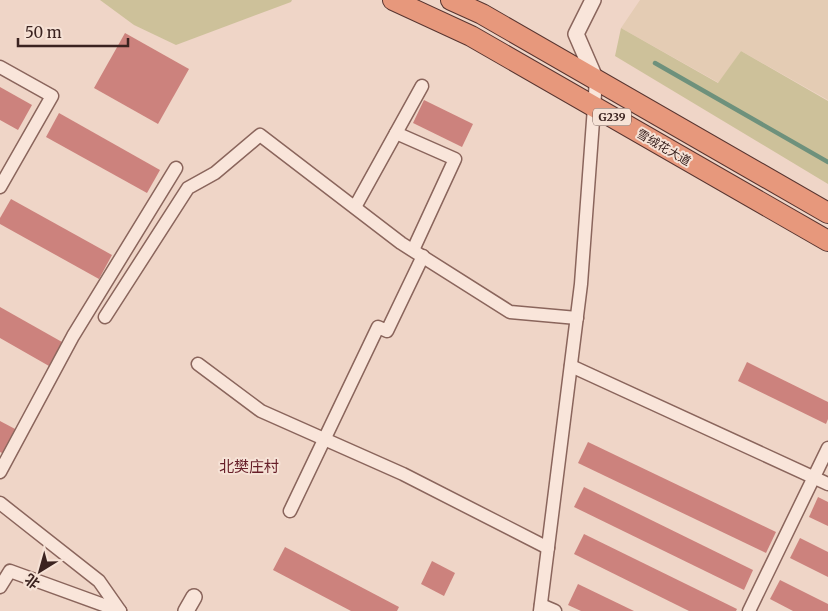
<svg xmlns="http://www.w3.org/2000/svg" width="828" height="611" viewBox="0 0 828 611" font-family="Merriweather,'Noto Sans SC',serif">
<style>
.farmland{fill:#e4ccb4}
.green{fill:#cdc19a}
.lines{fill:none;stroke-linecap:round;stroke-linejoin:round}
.stream{stroke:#6e917c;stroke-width:4.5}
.building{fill:#cc827d}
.minor-casing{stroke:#8a655c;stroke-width:15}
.tertiary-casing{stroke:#8a655c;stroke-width:18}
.trunk-casing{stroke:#583530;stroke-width:22}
.minor{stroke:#f9e5da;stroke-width:12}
.tertiary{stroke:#f9e5da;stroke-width:15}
.trunk{stroke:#e7987c;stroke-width:20}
.labels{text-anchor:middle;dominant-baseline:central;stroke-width:4;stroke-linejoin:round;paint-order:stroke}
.shield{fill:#f6e2d6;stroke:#735c57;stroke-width:1}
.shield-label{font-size:11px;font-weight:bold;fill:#3b2320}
.street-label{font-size:12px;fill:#3b2320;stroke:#f6e2d6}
.quarter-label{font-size:15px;fill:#671f29;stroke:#f6e2d6}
</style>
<rect width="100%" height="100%" fill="#efd5c7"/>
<path class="farmland" d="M640 0H828V100L741 51 719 83 621 28Z"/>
<g class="green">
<path d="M100 0H292L291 2 176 45 134 25Z"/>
<path d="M621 28 718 83 741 51 828 101V184L615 56Z"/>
</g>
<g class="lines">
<path class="stream" d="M655 63 828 162"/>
</g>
<g class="building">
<path d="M125 33 189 69 158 124 94 88Z"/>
<path d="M0 87 32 105 18 130 0 120Z"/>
<path d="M424 100 473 124 462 147 413 123Z"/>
<path d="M59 113 160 170 147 193 46 137Z"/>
<path d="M11 199 112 255 99 279 0 224V218Z"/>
<path d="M0 307 62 342 49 366 0 338Z"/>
<path d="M747 362 828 402V419L826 424 738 381Z"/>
<path d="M0 421 17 430 4 454 0 452Z"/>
<path d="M588 442 776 532 766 553 578 463Z"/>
<path d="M584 487 753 570 744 590 574 507Z"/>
<path d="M818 497 828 502V526L809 517Z"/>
<path d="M584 534 737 609 736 611H689L574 554Z"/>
<path d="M800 538 828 552V577L790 558Z"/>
<path d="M285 547 399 607 397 611H351L273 570Z"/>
<path d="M432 561 455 573 444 596 421 584Z"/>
<path d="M780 580 828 604V611H793L770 599Z"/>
<path d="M578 584 634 611H581L568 605Z"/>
</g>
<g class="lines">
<defs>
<g id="minor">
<path d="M0 67 52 96 0 187"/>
<path d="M396 133 455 159 413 250"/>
<path d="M355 207 422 86"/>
<path d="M105 317 188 188 215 173 260 135 401 243 510 312 577 318"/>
<path d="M198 364 261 411 403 474 548 548"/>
<path d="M571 366 828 484"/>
<path d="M0 472 73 336 176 168"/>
<path d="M0 503 99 581 120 611"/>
<path d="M290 511 378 327 387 331 423 256"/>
<path d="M0 587 10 571 120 611"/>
<path d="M541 605 555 611"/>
<path d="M540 611 581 284 596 80"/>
<path d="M749 611 828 448"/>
</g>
<g id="tertiary">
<path d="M593 0 576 34 596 80"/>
<path d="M186 611 194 597"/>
</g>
<g id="trunk">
<path d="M393 0 471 36 828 241"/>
<path d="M451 0 482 14 828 213"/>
</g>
</defs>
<use href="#minor" class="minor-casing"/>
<use href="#tertiary" class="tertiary-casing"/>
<use href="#trunk" class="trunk-casing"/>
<use href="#minor" class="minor"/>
<use href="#tertiary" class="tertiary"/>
<use href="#trunk" class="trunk"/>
</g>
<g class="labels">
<rect class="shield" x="593" y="108.5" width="38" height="17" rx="4"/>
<g class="shield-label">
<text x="612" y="117">G239</text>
</g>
<g class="street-label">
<text transform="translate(664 147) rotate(30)">雪绒花大道</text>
</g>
<g class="quarter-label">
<text x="249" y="466">北樊庄村</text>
</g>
</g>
<g transform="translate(40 571) rotate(217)" stroke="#f6e2d6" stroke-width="4" paint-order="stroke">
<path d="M0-4L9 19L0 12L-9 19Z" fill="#3b2320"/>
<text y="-8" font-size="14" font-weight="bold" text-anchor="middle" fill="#3b2320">北</text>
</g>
<path d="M18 38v8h110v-8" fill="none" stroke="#3b2320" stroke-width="2.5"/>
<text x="25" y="38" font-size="15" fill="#3b2320" stroke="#f6e2d6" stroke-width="4" paint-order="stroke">50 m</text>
</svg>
